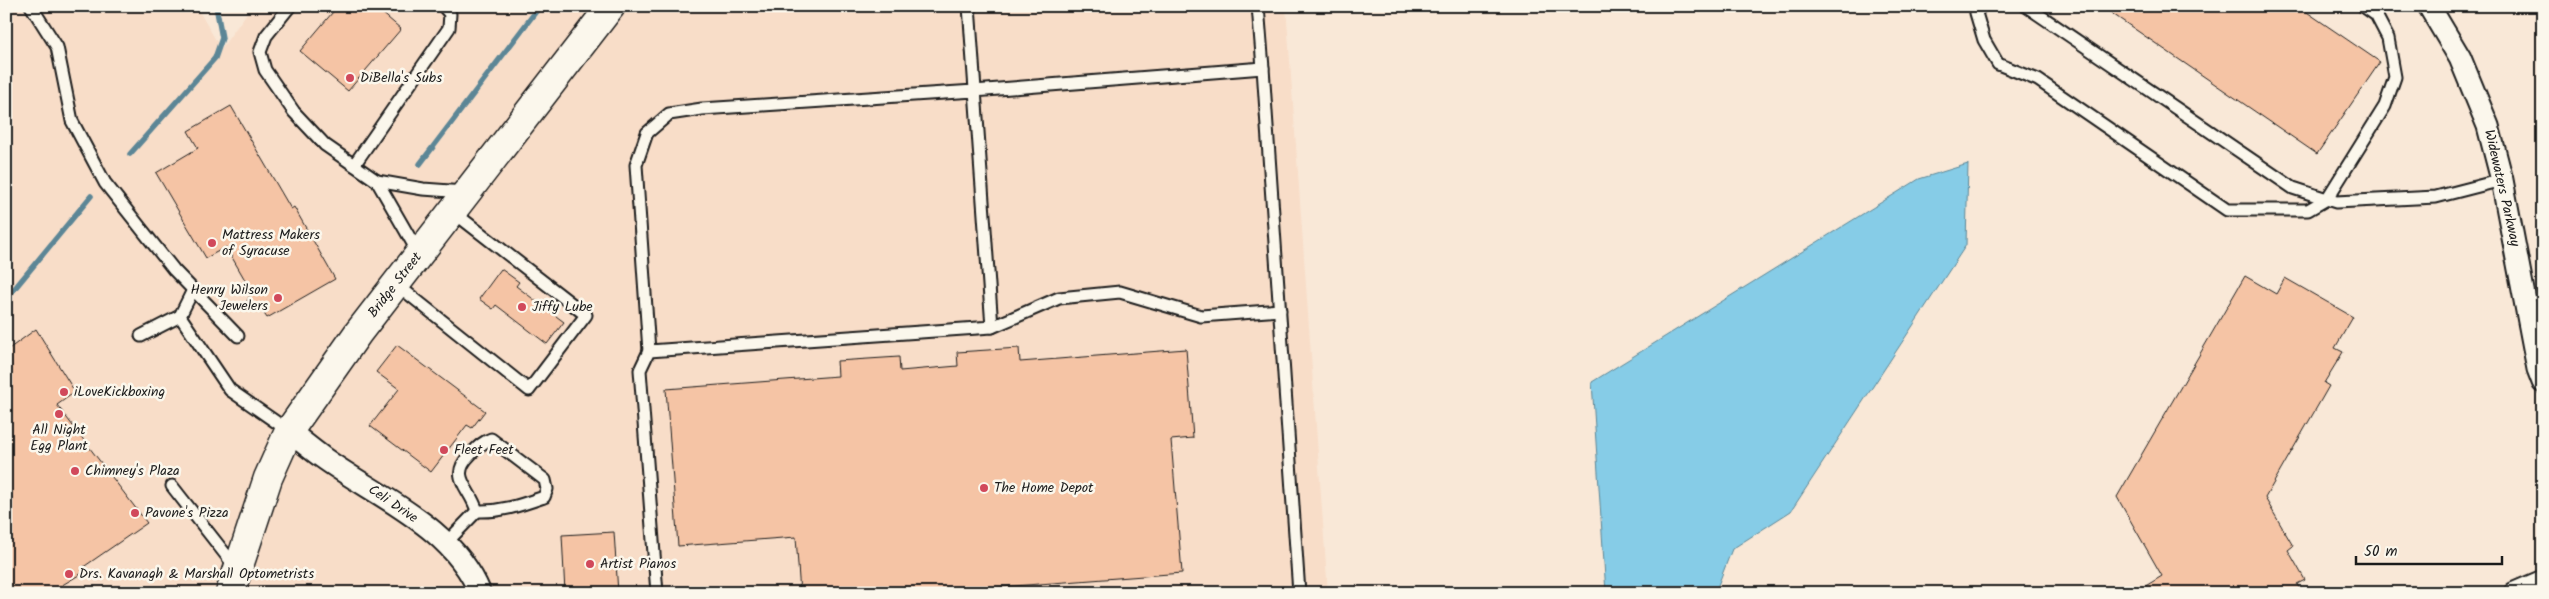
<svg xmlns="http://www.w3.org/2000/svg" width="2549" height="599" viewBox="0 0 2549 599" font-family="Kalam,sans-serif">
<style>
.built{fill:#f8ddc8}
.water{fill:#86cce7;stroke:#5c8696}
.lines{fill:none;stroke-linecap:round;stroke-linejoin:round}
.stream{stroke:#5c8696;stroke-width:5.5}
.building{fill:#f5c4a5;stroke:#1c1c1c}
.service-casing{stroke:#1c1c1c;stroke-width:15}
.minor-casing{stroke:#1c1c1c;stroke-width:25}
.secondary-casing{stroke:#1c1c1c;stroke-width:31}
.service{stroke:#fbf7ec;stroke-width:11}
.minor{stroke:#fbf7ec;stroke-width:21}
.secondary{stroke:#fbf7ec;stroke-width:28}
.poi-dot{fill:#d1495b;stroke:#fbf7ec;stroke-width:2}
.labels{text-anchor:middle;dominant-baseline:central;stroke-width:5;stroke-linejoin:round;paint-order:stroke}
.poi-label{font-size:14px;fill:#1c1c1c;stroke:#fbf7ec;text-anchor:start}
.street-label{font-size:14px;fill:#1c1c1c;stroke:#fbf7ec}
</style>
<rect width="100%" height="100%" fill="#f9e8d7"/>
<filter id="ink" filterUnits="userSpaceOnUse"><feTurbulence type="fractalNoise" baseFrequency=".02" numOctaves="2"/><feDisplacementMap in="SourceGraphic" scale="10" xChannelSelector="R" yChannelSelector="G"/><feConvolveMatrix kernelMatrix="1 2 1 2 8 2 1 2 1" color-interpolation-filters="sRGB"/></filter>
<g filter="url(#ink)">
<path class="built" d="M6 6H196L221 49 252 6H1286L1328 593H6Z"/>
<path class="water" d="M1968 164 1966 245 1791 511 1732 549 1715 593H1606L1592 382 1919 179Z"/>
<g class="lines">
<g class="stream">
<path d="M130 154 215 58 222 38 216 6"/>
<path d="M420 164 540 6"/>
<path d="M6 299 91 196"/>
</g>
</g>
<g class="building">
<path d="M338 6H374L401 29 348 91 300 51Z"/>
<path d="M2101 6H2298L2380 62 2317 154Z"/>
<path d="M231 106 291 209 294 207 335 279 267 318 261 309 246 303 252 292 226 247 206 258 156 173 198 148 188 131Z"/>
<path d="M501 269 519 282 516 286 564 322 547 344 496 305 493 309 479 299Z"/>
<path d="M2245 276 2276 294 2285 278 2353 317 2335 348 2343 352 2324 383 2329 386 2265 498 2293 546 2288 550 2305 580 2297 584 2302 593H2134L2162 576 2117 497Z"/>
<path d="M36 329 75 392 57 405 147 523 82 568 84 572 49 593H6V351Z"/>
<path d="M397 345 485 411 472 428 467 425 431 472 370 426 399 389 376 372Z"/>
<path d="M1019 348 1020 362 1186 349 1193 438 1171 440 1182 573 923 593H800L796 537 678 546 666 389 838 376 837 361 899 357 900 371 958 366 957 352Z"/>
<path d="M614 532 618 593H565L562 535Z"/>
</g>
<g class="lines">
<defs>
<g id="service">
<path d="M31 6 57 47 72 121 105 183 174 270 238 336"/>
<path d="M290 6 266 36 260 52 265 70 294 112 325 145 377 181 419 254"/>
<path d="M969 6 992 327 649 351 636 165 647 133 669 114 702 109 974 91 1263 68 1258 6"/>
<path d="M1981 6 1976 13 1984 40 1998 64 2038 80 2227 210H2308L2327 199 2385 106 2395 77 2388 38 2376 15 2363 6"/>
<path d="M2026 6 2293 188 2336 202 2436 197 2502 180"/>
<path d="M1263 68 1299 593"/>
<path d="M354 165 449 28 450 14 443 6"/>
<path d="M377 181 423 189 464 192"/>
<path d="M396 284 529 390 586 315 452 211"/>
<path d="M180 316 230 390 289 431"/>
<path d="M992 327 1059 298 1120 292 1201 316 1280 310"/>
<path d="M141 336 180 316 193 290"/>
<path d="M649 351 640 370 657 593"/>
<path d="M491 439 545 480 547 489 544 497C521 505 502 512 477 511 470 487 448 477 470 455 477 448 482 442 491 439Z"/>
<path d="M172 486 237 569"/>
<path d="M446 543 477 511"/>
</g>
<g id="minor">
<path d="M2429 6 2460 58 2488 126 2502 180 2538 369 2543 382"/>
<path d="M289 431C300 440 311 449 322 457 377 497 453 526 480 593"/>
<path d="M2515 593 2543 581"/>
</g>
<path id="secondary" d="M230 593 268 478 289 431 358 333 611 6"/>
</defs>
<use href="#service" class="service-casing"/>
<use href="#minor" class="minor-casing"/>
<use href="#secondary" class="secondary-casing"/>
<use href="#service" class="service"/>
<use href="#minor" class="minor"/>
<use href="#secondary" class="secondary"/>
</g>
</g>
<g class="poi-dot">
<circle cx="350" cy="78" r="5"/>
<circle cx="212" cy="243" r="5"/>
<circle cx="278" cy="298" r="5"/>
<circle cx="522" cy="307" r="5"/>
<circle cx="64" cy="392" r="5"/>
<circle cx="59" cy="414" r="5"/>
<circle cx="444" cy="450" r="5"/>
<circle cx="75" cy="471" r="5"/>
<circle cx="984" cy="488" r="5"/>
<circle cx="135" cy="513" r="5"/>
<circle cx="590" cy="564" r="5"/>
<circle cx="69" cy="574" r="5"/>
</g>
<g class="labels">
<g class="poi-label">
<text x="360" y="78">DiBella's Subs</text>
<text x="222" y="235">Mattress Makers<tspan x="222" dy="16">of Syracuse</tspan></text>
<text x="268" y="290" text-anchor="end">Henry Wilson<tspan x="268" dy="16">Jewelers</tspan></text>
<text x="532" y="307">Jiffy Lube</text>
<text x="74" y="392">iLoveKickboxing</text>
<text x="59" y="430" text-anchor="middle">All Night<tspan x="59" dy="16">Egg Plant</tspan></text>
<text x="454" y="450">Fleet Feet</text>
<text x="85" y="471">Chimney's Plaza</text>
<text x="994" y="488">The Home Depot</text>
<text x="145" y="513">Pavone's Pizza</text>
<text x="600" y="564">Artist Pianos</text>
<text x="79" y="574">Drs. Kavanagh &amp; Marshall Optometrists</text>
</g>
<g class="street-label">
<text transform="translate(2502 188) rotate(77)">Widewaters Parkway</text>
<text transform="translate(395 285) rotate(-52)">Bridge Street</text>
<text transform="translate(393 504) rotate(34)">Celi Drive</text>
</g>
</g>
<rect width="2549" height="599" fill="none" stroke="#fbf7ec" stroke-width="25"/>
<rect x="12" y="12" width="2524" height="574" fill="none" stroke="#1c1c1c" stroke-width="2" filter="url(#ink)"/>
<path d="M2356 556v8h146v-8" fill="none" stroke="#1c1c1c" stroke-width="2.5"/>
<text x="2364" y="556" font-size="15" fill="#1c1c1c" stroke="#fbf7ec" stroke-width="4" paint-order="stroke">50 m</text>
</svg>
